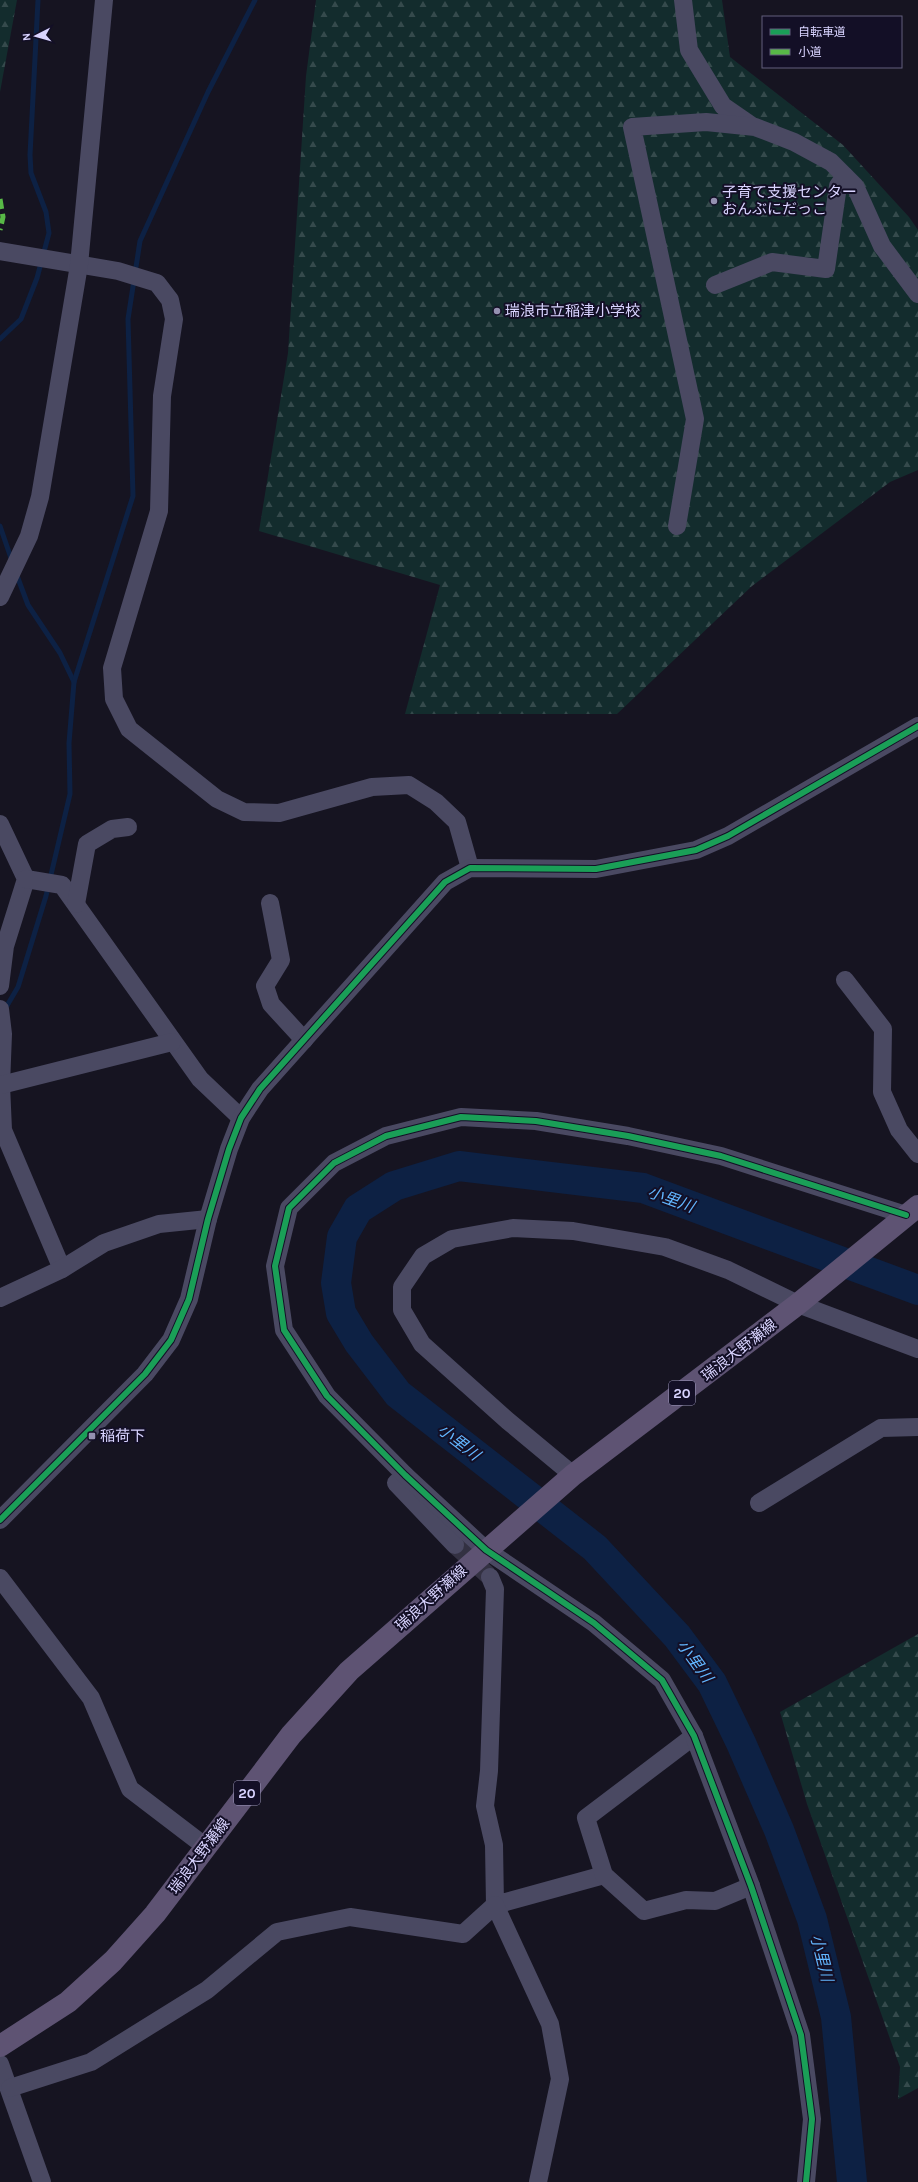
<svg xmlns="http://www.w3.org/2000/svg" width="918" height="2182" viewBox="0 0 918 2182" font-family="Karla,'Noto Sans JP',sans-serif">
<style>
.forest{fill:url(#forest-firs)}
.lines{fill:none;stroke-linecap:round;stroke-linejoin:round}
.stream{stroke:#0d2144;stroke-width:5}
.river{stroke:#0d2144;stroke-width:30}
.minor-tunnel{stroke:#333142;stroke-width:18;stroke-dasharray:18 9;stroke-linecap:butt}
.minor{stroke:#4a4962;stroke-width:18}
.major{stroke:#5e5373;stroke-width:22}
.quiet{stroke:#58b947;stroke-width:5;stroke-dasharray:10 5;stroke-linecap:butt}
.cycleway-casing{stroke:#130f26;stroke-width:8}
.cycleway{stroke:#1a9f57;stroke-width:6}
.poi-dot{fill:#9591b1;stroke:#130f26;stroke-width:1.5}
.labels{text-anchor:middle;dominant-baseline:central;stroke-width:4;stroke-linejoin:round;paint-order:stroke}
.shield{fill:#130f26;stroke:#9e99be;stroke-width:1}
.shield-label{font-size:14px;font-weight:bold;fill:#d9d4ff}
.poi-label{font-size:15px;fill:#d9d4ff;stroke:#130f26;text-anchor:start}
.street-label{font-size:15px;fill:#d9d4ff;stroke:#130f26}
.water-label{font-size:16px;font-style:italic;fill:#62b6ff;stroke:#130f26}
</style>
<defs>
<pattern id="forest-firs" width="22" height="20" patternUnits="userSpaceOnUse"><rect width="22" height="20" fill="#132c2d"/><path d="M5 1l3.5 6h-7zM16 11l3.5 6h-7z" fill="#354a4c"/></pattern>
</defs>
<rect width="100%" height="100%" fill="#161421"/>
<g class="forest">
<path d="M0 0H17L0 92Z"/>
<path d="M316 0H722L730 57 843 145 909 217 918 230V470L890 482 752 586 617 714H405L440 585 259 531 288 353 306 76Z"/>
<path d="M918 1634V2088L898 2099 900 2067 807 1804 780 1712Z"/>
</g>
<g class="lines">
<g class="stream">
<path d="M0 339 21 319 37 278 49 233 46 212 31 173 30 155 38 0"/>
<path d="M0 526 12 561"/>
<path d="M16 573 28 605 60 653 74 682"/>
<path d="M5 1009 18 987 46 896 70 794 69 743 74 682 133 496 128 319 140 241 208 92 255 0"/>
</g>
<path class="river" d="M852 2182 836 2017 812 1919 779 1830 741 1743 712 1683 677 1636 595 1548 398 1394 359 1343 341 1313 336 1283 342 1237 358 1209 394 1186 459 1166 643 1188 918 1290"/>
<path class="minor-tunnel" d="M455 1545 490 1577"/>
<g class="minor">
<path d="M683 0 689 50 723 106 752 126"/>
<path d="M0 251 118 271 157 283 170 300 174 319 162 396 159 511 112 668 114 699 129 729 217 799 244 812 279 813 372 787 409 785 436 802 457 822 470 868"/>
<path d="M715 285 772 262 826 269 838 186 845 176"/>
<path d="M677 526 695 419 632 127 706 122 755 127 794 142 831 162 855 186 882 246 918 294"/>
<path d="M0 597 29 536 40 497 79 265 104 0"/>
<path d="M0 824 26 879 5 946 0 986"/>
<path d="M26 879 62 885 200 1079 241 1118"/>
<path d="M270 903 281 960 265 986 271 1004 304 1040"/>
<path d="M76 904 87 844 112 829 128 827"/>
<path d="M845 980 883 1029 882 1092 899 1130 918 1154"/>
<path d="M0 1009 3 1034 1 1085 3 1130 62 1269"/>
<path d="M1 1085 172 1042"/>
<path d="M0 1298 62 1269 104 1243 159 1224 208 1219"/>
<path d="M405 1475 396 1483 455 1545"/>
<path d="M573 1475 508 1421 422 1344 402 1310V1287L423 1256 452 1239 513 1228 573 1231 665 1247 728 1270 798 1304 918 1349"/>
<path d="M759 1503 881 1428 918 1427"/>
<path d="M0 1520 145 1374 171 1340 189 1299 208 1219 229 1149 241 1118 260 1089 445 882 470 868 596 869 696 850 728 836 918 726"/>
<path d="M490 1577 495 1589 489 1771 485 1806 494 1845 495 1905 604 1875"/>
<path d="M0 1578 91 1698 130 1789 206 1847"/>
<path d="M694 1736 586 1818 604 1875 644 1911 686 1900 715 1901 751 1886"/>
<path d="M0 2064 42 2182"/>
<path d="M10 2088 91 2062 207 1990 277 1932 350 1917 463 1934 495 1905 550 2024 560 2079 538 2182"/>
<path d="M806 2182 812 2119 801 2035 751 1886 694 1736 662 1680 594 1623 486 1550 405 1475 327 1396 284 1330 275 1266 289 1208 334 1163 386 1136 461 1117 536 1121 628 1136 721 1156 906 1215"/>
</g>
<path class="major" d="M0 2046 68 2002 113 1961 155 1914 291 1735 349 1671 573 1475 798 1304 918 1206"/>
<path class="quiet" d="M0 199 3 217 0 230"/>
<defs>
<g id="cycleway">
<path d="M0 1520 145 1374 171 1340 189 1299 208 1219 229 1149 241 1118 260 1089 445 882 470 868 596 869 696 850 728 836 918 726"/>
<path d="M806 2182 812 2119 801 2035 751 1886 694 1736 662 1680 594 1623 486 1550 405 1475 327 1396 284 1330 275 1266 289 1208 334 1163 386 1136 461 1117 536 1121 628 1136 721 1156 906 1215"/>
</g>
</defs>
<use href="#cycleway" class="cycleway-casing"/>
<use href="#cycleway" class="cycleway"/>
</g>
<g class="poi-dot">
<circle cx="714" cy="201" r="4"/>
<circle cx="497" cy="311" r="4"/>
<rect x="88" y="1432" width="8" height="8" rx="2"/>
</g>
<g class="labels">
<g class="shield">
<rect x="669" y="1381" width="26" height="24" rx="3"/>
<rect x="234" y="1781" width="26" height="24" rx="3"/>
</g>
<g class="shield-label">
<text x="682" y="1393">20</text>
<text x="247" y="1793">20</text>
</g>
<g class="poi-label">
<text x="722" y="192">子育て支援センター<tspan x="722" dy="17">おんぶにだっこ</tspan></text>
<text x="505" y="311">瑞浪市立稲津小学校</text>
<text x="100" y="1436">稲荷下</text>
</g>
<g class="street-label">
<text transform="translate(739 1350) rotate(-38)">瑞浪大野瀬線</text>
<text transform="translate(431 1598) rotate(-42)">瑞浪大野瀬線</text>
<text transform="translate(199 1856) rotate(-53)">瑞浪大野瀬線</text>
</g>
<g class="water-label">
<text transform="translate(671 1199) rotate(20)">小里川</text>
<text transform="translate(459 1442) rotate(38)">小里川</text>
<text transform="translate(695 1661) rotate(54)">小里川</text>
<text transform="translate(822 1958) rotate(76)">小里川</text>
</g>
</g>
<rect x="762" y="16" width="140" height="52" fill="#130f26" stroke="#625e7d"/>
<rect x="770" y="29" width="20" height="6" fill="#1a9f57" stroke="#625e7d"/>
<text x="798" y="36" font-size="12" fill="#d9d4ff">自転車道</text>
<rect x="770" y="49" width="20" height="6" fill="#58b947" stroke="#625e7d"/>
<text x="798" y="56" font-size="12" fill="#d9d4ff">小道</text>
<g transform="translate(36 36) rotate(264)" stroke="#130f26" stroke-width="3" paint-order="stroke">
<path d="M0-3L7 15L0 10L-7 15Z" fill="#d9d4ff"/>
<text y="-6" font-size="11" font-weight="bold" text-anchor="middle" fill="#d9d4ff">N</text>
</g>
</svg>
